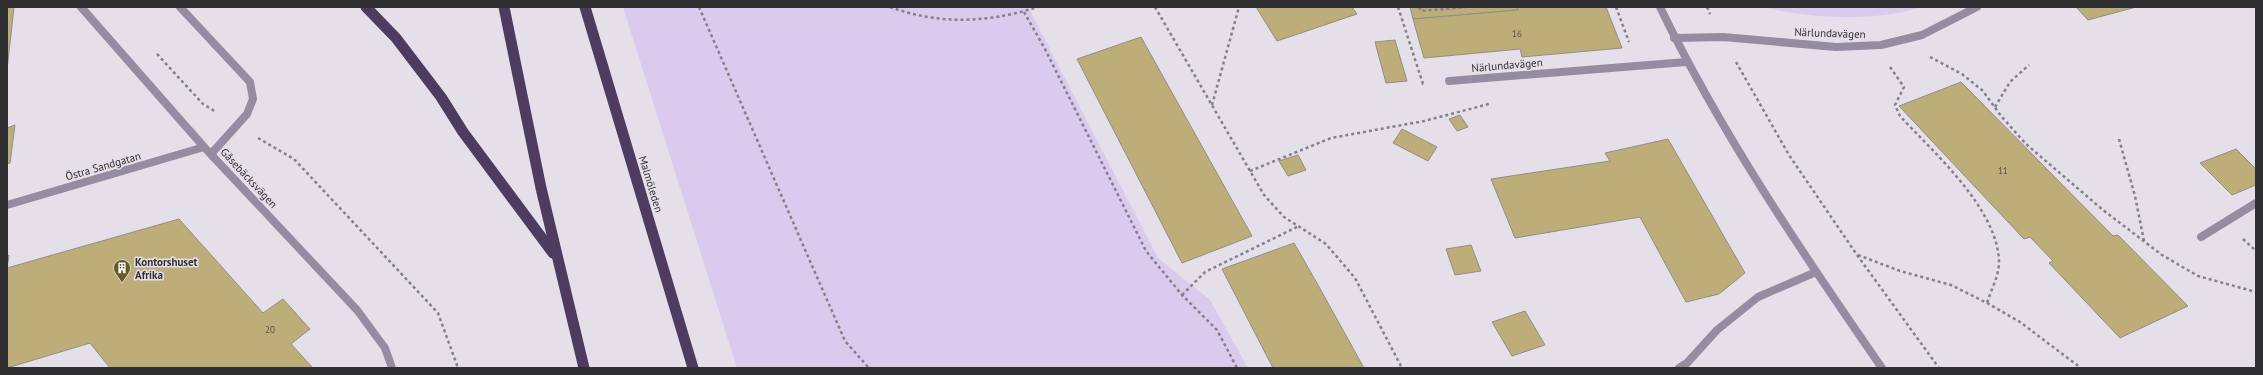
<svg xmlns="http://www.w3.org/2000/svg" width="2263" height="375" viewBox="0 0 2263 375" font-family="'PT Sans',sans-serif">
<style>
.green{fill:#dacaee}
.building{fill:#bdae79;stroke:#918e85}
.lines{fill:none;stroke-linecap:round;stroke-linejoin:round}
.path{stroke:#838087;stroke-width:2.5;stroke-dasharray:3 3;stroke-linecap:butt}
.service{stroke:#968ca1;stroke-width:8}
.minor{stroke:#968ca1;stroke-width:8}
.trunk{stroke:#4e3b60;stroke-width:11}
.labels{text-anchor:middle;dominant-baseline:central;stroke-width:3;stroke-linejoin:round;paint-order:stroke}
.number-label{font-size:9px;fill:#534f44}
.street-label{font-size:11px;fill:#302f32;stroke:#e4dfe9}
.poi-label{font-size:11px;font-weight:bold;fill:#302f32;stroke:#e4dfe9;text-anchor:start}
</style>
<rect width="100%" height="100%" fill="#e4dfe9"/>
<g class="green">
<path d="M623 7H1028L1158 258 1210 300 1248 368H737Z"/>
<path d="M1763 7H1922C1874 22 1811 19 1763 7Z"/>
</g>
<g class="building">
<path d="M7 7H14L7 70Z"/>
<path d="M1256 7H1352L1357 14 1277 41Z"/>
<path d="M1410 7H1517L1518 10 1413 19Z"/>
<path d="M1517 7H1606L1622 48 1522 57 1520 49 1424 58 1413 19 1518 10Z"/>
<path d="M2076 7H2136L2088 20Z"/>
<path d="M1141 37 1252 236 1182 263 1077 59Z"/>
<path d="M1395 40 1407 81 1386 83 1375 42Z"/>
<path d="M1961 82 2113 236 2118 235 2188 306 2120 338 2049 263 2053 261 2030 237 2024 239 1899 106Z"/>
<path d="M1460 115 1468 127 1457 131 1449 119Z"/>
<path d="M15 125 10 163 7 164V128Z"/>
<path d="M1402 129 1437 147 1428 161 1393 143Z"/>
<path d="M1668 139 1745 273 1719 294 1686 302 1640 217 1515 238 1491 179 1610 161 1605 153Z"/>
<path d="M2236 149 2256 169V185L2232 195 2200 163Z"/>
<path d="M1298 155 1306 170 1288 176 1279 161Z"/>
<path d="M179 219 263 313 283 299 310 329 291 344 313 368H110L90 343 7 368V256L9 255 7 268Z"/>
<path d="M1294 243 1318 285 1364 368H1273L1222 269Z"/>
<path d="M1471 245 1481 271 1455 275 1446 249Z"/>
<path d="M1525 311 1545 345 1512 356 1492 322Z"/>
</g>
<g class="lines">
<g class="path">
<path d="M699 7 845 341 869 368"/>
<path d="M890 7C940 25 987 23 1038 7"/>
<path d="M1155 7 1264 195 1284 217 1326 244 1355 278 1402 368"/>
<path d="M1398 7 1423 84H1425"/>
<path d="M1419 7 1421 11 1466 7"/>
<path d="M1616 7 1629 42"/>
<path d="M1707 7 1710 14"/>
<path d="M1024 12 1045 49 1146 251 1182 295 1217 330 1237 368"/>
<path d="M157 54 203 104 216 112"/>
<path d="M1930 57 1962 74 1983 91 2001 116 2026 144 2103 210 2162 255 2198 276 2256 292"/>
<path d="M1736 62 1789 155 1857 255 1939 368"/>
<path d="M1890 67 1904 87 1895 105 1900 116C1934 153 1998 209 1999 262 1999 276 1991 290 1987 303"/>
<path d="M1212 105 1239 7"/>
<path d="M1995 107 2010 82 2029 65"/>
<path d="M258 138 294 159 438 313 458 368"/>
<path d="M2119 139 2135 196 2144 241"/>
<path d="M1250 171 1331 138 1424 121 1489 104"/>
<path d="M2243 239 2256 251"/>
<path d="M1858 255 1900 271 1951 285 1987 303 2020 322 2081 368"/>
<path d="M1182 295 1205 272 1299 226"/>
</g>
<path class="service" d="M180 7 250 82 253 99 247 114 211 154"/>
<g class="minor">
<path d="M81 7 204 147 357 310 385 348 392 368"/>
<path d="M1660 7C1722 135 1801 251 1882 368"/>
<path d="M1674 38 1723 37 1836 47 1881 45 1922 35 1977 7"/>
<path d="M1449 81 1686 62"/>
<path d="M7 205 204 147"/>
<path d="M2201 237 2256 203"/>
<path d="M1679 368 1687 363 1717 330 1758 297 1816 272"/>
</g>
<g class="trunk">
<path d="M366 7 396 38 441 97 463 132 553 253"/>
<path d="M504 7 541 188 584 368"/>
<path d="M585 7 693 368"/>
</g>
</g>
<defs>
<symbol id="building-pin" viewBox="-11 -11 22 30"><path d="M0 17L-7.5 6A9.5 9.5 0 1 1 7.5 6Z" fill="#685a27" stroke="#e4dfe9"/><path d="M-4-6H4V6H1V3H-1V6H-4ZM-2.5-4.3h1.7v1.8h-1.7ZM.8-4.3h1.7v1.8H.8ZM-2.5-1h1.7V.8h-1.7ZM.8-1h1.7V.8H.8Z" fill="#fff"/></symbol>
</defs>
<g fill-rule="evenodd">
<use href="#building-pin" x="112" y="258" width="20" height="27"/>
</g>
<g class="labels">
<g class="number-label">
<text x="1517" y="33">16</text>
<text x="2003" y="170">11</text>
<text x="270" y="329">20</text>
</g>
<g class="street-label">
<text transform="translate(1830 33) rotate(2)">Närlundavägen</text>
<text transform="translate(1507 65) rotate(-5)">Närlundavägen</text>
<text transform="translate(103 166) rotate(-16)">Östra Sandgatan</text>
<text transform="translate(249 178) rotate(47)">Gåsebäcksvägen</text>
<text transform="translate(651 184) rotate(73)">Malmöleden</text>
</g>
<g class="poi-label">
<text x="135" y="262">Kontorshuset<tspan x="135" dy="13">Afrika</tspan></text>
</g>
</g>
<rect width="2263" height="375" fill="none" stroke="#302f32" stroke-width="16"/>
</svg>
